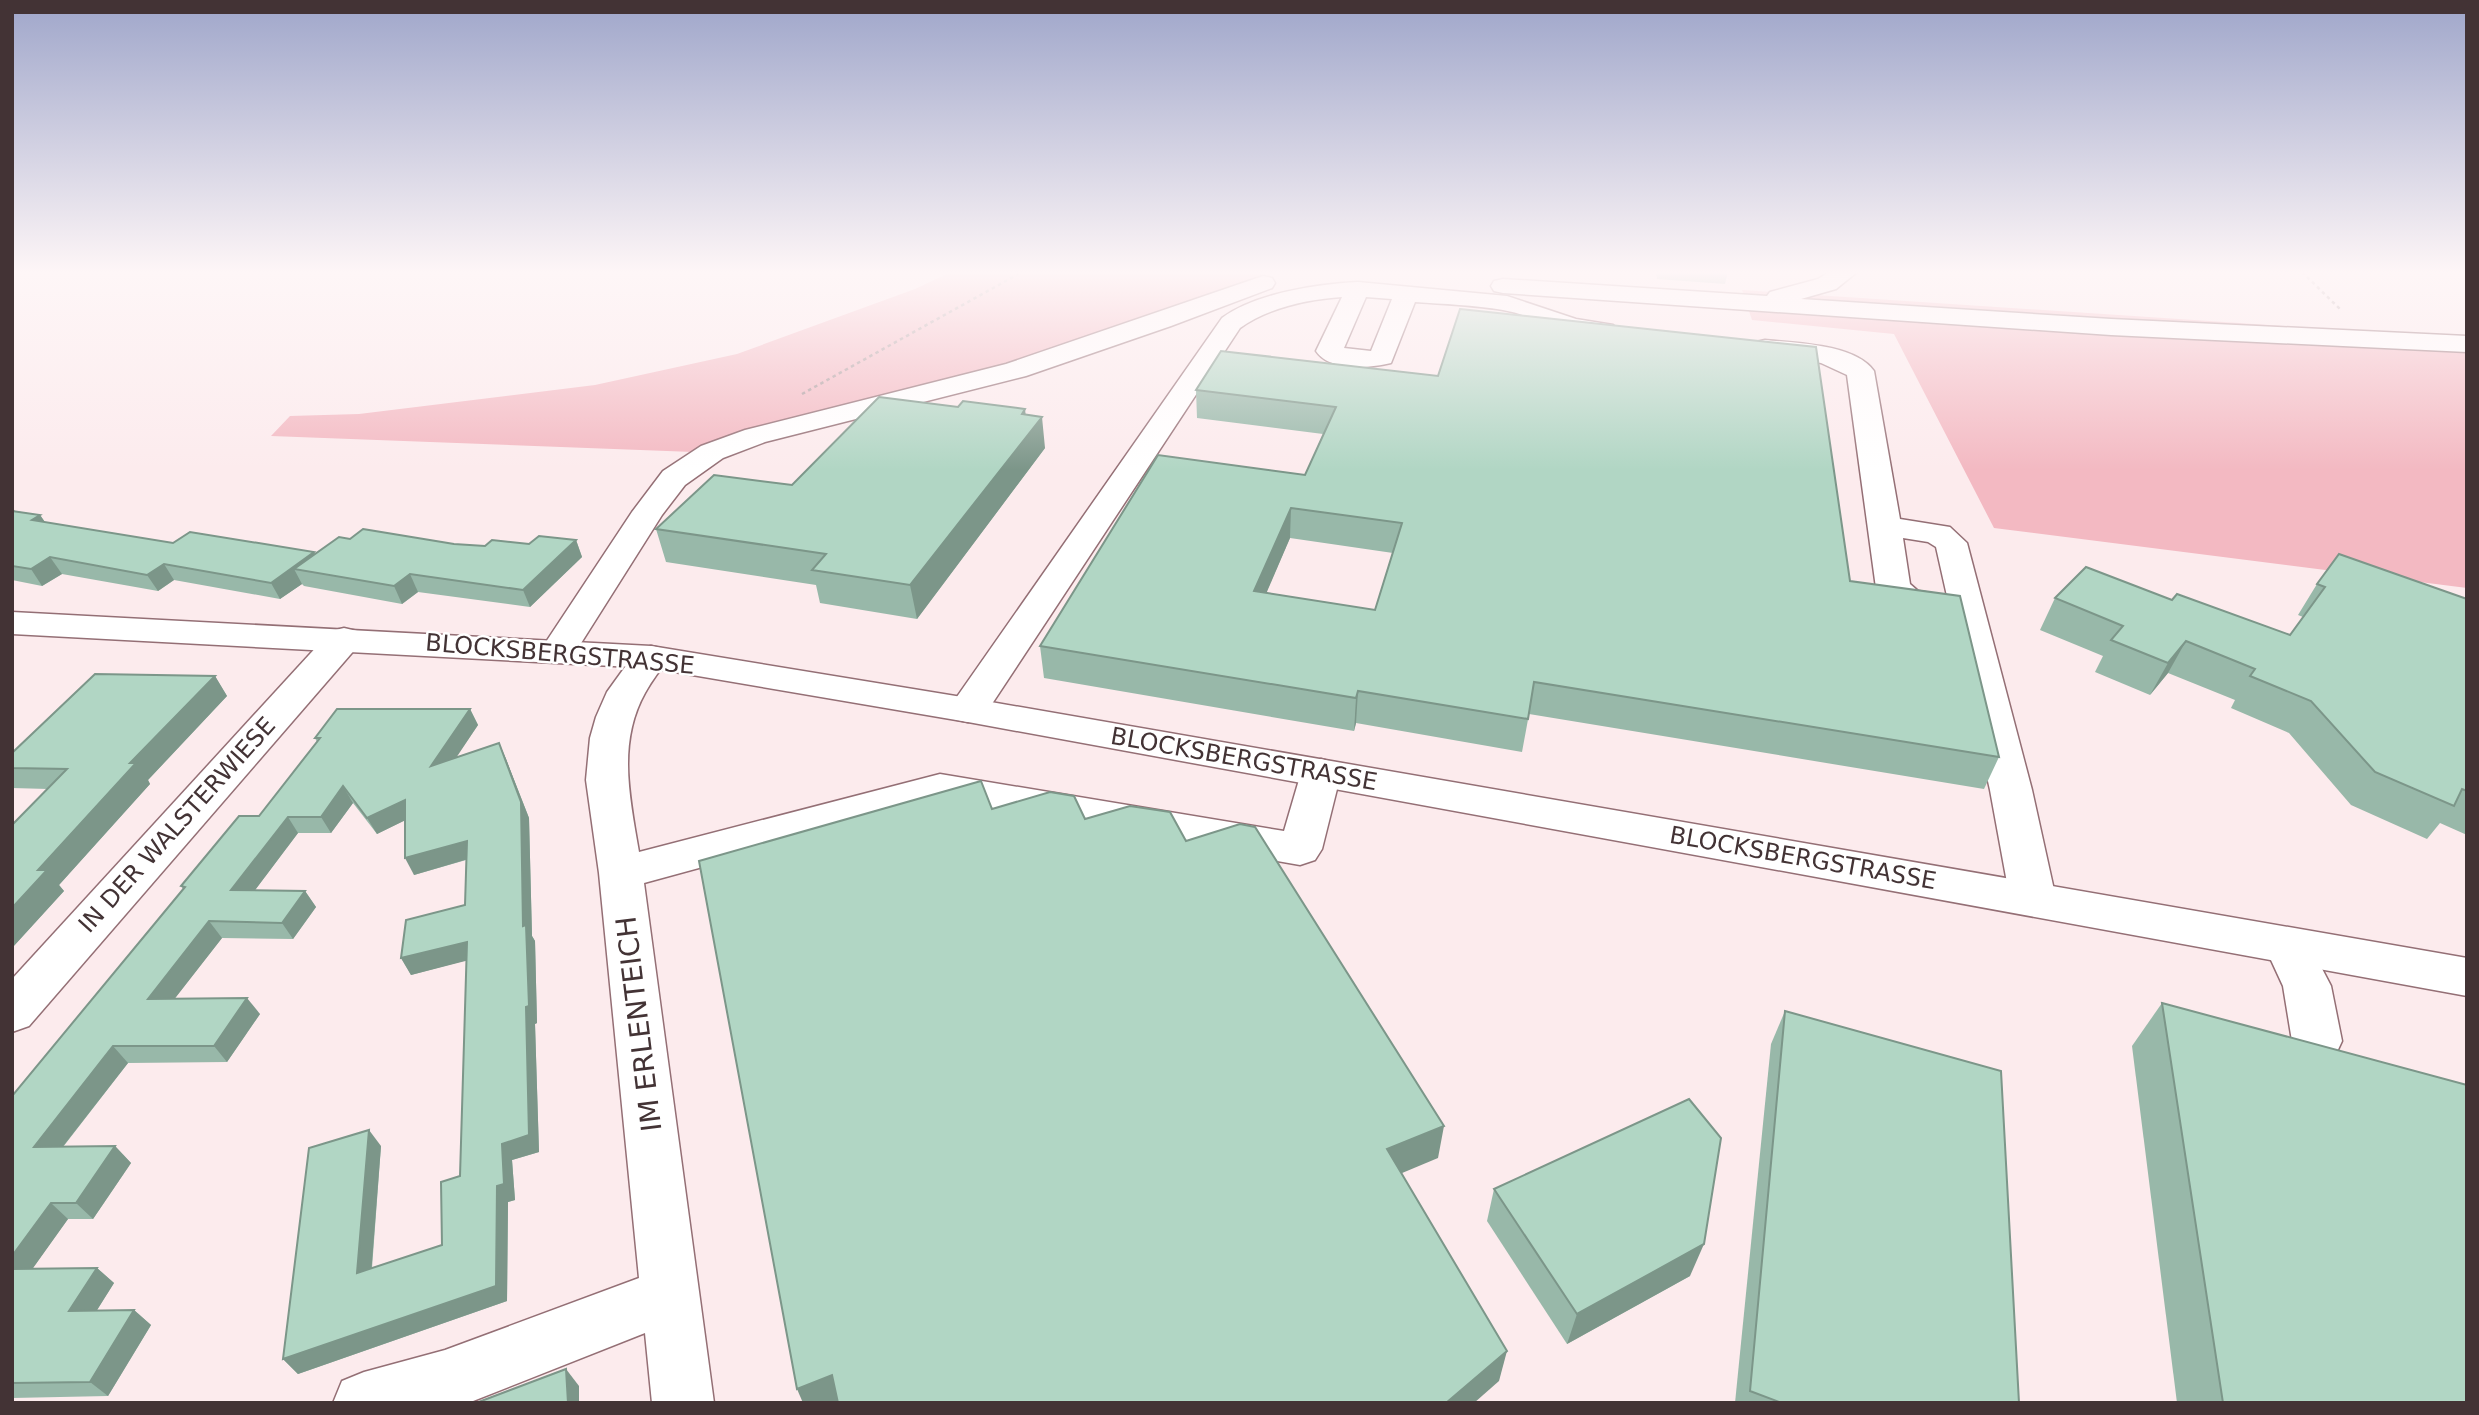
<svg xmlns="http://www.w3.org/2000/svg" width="2479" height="1415" viewBox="0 0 2479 1415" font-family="'DejaVu Sans',sans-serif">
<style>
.green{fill:#f3b9c2}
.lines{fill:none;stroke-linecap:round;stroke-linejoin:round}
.minor-casing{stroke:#946f75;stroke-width:3}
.major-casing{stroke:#946f75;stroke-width:3}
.path{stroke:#ac9b9d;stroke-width:2.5;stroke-dasharray:3.5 3.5;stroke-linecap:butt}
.minor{fill:#fff;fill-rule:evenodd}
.major{fill:#fff;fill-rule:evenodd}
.wall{fill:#98b8a9;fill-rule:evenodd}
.shaded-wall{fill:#7c9689}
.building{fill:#b1d6c4;stroke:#7c9689;stroke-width:2;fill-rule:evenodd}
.labels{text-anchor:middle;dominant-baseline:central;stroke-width:5;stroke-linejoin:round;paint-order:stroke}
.street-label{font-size:24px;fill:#433335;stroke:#fff}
.near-street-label{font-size:28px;fill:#433335;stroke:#fff}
</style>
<rect width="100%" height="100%" fill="#fcebed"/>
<g class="green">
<path d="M951 272H1270L1115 331 720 453 271 436 290 416 359 414 595 385 737 354 915 289Z"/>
<path d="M1742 290 2343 330 2356 340 2467 344V588L1994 528 1894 334 1752 320Z"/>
</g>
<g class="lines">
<defs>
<g id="minor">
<path d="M1829 272H1857L1836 289 1801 299 2111 319 2467 336V352L2111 335 1503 293 1494 291 1491 286 1494 281 1503 279 1767 296 1770 292 1818 279Z"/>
<path d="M1263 276 1272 278 1275 283 1272 288 1171 326 1026 376 765 442 723 458 685 485 662 515 571 659 558 662 545 659 540 651 632 512 663 471 701 446 745 430 1006 364Z"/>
<path d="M1358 282 1507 296 1576 319 1613 325 1617 330 1613 335C1574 345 1540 316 1503 310 1474 305 1444 304 1415 302L1391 363C1370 368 1330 372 1316 351L1342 297C1309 299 1267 308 1240 328L982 719 968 722 954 719 949 710 954 701 1222 318C1256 293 1317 284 1358 282ZM1366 297 1392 299 1371 351 1344 348Z"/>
<path d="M1765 340C1795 343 1855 344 1874 371L1900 519 1950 527 1967 543 2032 790 2056 899 2049 911 2033 916 2017 911 2010 899 1990 790 1950 613C1925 619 1891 610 1876 588L1847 375 1821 363 1756 354 1752 348 1756 342ZM1903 538 1928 542 1936 547 1947 596 1918 591 1910 584Z"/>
<path d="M344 628 357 631 362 639 357 647 29 1026 12 1032V979L331 631Z"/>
<path d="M651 646 664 649 669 657C661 669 652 680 645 693 617 743 630 799 639 852L940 774 1284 831 1301 773 1307 763 1321 759 1335 763 1341 773 1322 849 1315 860 1300 865 940 802 644 883 714 1403H652L645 1333 468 1403H333L342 1381 364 1372 445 1350 639 1278 599 873 586 780 590 738 596 717 607 692 638 649Z"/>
<path d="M2288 929 2304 934 2331 986 2342 1041 2335 1056 2317 1062 2299 1056 2292 1041 2283 986 2265 947 2272 934Z"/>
</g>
<path id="major" d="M12 612 651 646 968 698 2467 958V996L968 722 651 668 12 634Z"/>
</defs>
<use href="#minor" class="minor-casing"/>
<use href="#major" class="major-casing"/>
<g class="path">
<path d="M2302 272 2341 310"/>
<path d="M802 394 1022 272"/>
</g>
<use href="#minor" class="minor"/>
<use href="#major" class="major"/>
</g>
<g class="wall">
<path d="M1656 272H1728L1725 284 1657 279Z"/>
<path d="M1221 351 1850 581 1999 757 1984 789 1529 714 1522 752 1356 723 1354 731 1044 678 1040 646 1305 475 1323 434 1197 418 1196 390ZM1290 538 1393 553 1375 610 1266 593Z"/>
<path d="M1026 415 1045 448 917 619 820 603 816 585 666 562 656 529Z"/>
<path d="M12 507 15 511 40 515 45 522 173 543 315 554 350 539 485 546 529 544 576 540 582 557 530 607 418 592 402 604 304 586 302 584 280 599 174 580 158 591 62 574 42 586 12 580Z"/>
<path d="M2317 584 2467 599V835L2440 823 2427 839 2351 805 2289 733 2231 708 2235 700 2168 673 2150 695 2095 672 2103 656 2040 630 2055 598 2172 600 2290 635 2303 617 2298 615Z"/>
<path d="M215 676 227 696 148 780 150 784 59 885 64 891 12 948V825L48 789 12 788V753Z"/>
<path d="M470 709 478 725 456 757 499 743 506 759 529 818 532 936 535 941 537 1023 535 1024 539 1152 512 1160 515 1200 508 1202 507 1301 298 1374 283 1359 381 1146 372 1268 442 1245 460 1176 467 960 411 975 401 958 465 905 466 860 414 875 405 820 377 834 353 803 331 833H298L255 890 305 891 316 907 293 939 222 938 175 998 260 1014 227 1062 128 1063 63 1147 115 1146 131 1163 93 1219H68L32 1269 97 1268 114 1283 97 1310H134L151 1325 108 1396 12 1398V1096L183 889 181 886 259 816 317 742 315 738Z"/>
<path d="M2162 1003 2467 1403H2177L2132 1046Z"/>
<path d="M1785 1011 2019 1403H1735L1771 1044Z"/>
<path d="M1494 1189 1690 1276 1567 1344 1487 1221Z"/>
</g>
<g class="shaded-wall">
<path d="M1025 409 1028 434 1042 417 1045 448 917 619 910 585Z"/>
<path d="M1291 508 1290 538 1254 622V591Z"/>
<path d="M40 515 51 531 32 520Z"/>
<path d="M576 540 582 557 530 607 523 590Z"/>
<path d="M314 552 322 569H294L302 584 280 599 271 583Z"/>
<path d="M50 557 62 574 42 586 31 569Z"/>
<path d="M164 564 174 580 158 591 147 575Z"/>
<path d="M410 574 418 592 402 604 394 586Z"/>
<path d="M2186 641 2168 673 2150 695 2168 663Z"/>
<path d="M215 676 227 696 148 780 150 784 59 885 64 891 12 948V908L38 870 130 763Z"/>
<path d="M1358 691 1356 723 1354 731 1356 698Z"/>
<path d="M470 709 478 725 440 782 431 766Z"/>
<path d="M499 743 506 759 529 818 532 936 535 941 537 1023 535 1024 539 1152 512 1160 515 1200 508 1202 507 1301 298 1374 283 1359 496 1286 497 1186 502 1144Z"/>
<path d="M343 786 353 803 331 833 321 817Z"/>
<path d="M405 800 414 816 377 834 367 818Z"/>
<path d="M288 817 298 833 243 906 231 890Z"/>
<path d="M467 841 475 857 414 875 405 858Z"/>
<path d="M305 891 316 907 293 939 282 923Z"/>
<path d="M209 921 222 938 162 1015 148 999Z"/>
<path d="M467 942 477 958 411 975 401 958Z"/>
<path d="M247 998 260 1014 227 1062 214 1046Z"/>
<path d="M113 1046 128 1063 50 1163 34 1147Z"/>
<path d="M1444 1126 1438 1158 1383 1181 1387 1149Z"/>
<path d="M369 1130 381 1146 370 1288 357 1273Z"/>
<path d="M115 1146 131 1163 93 1219 76 1203Z"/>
<path d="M51 1203 68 1219 21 1285 12 1277V1256Z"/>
<path d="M1704 1244 1690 1276 1567 1344 1577 1314Z"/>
<path d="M97 1268 114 1283 87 1326 69 1311Z"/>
<path d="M134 1310 151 1325 108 1396 90 1382Z"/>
<path d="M1507 1351 1499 1381 1474 1403H1446Z"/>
<path d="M566 1369 579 1386V1403H568Z"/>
<path d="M832 1375 844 1403H803L797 1389Z"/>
</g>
<g class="building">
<path d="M1460 309 1816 347 1850 581 1960 596 1999 757 1534 682 1528 719 1358 691 1356 698 1040 646 1158 455 1305 475 1336 407 1196 390 1221 351 1438 376ZM1291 508 1402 523 1375 610 1254 591Z"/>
<path d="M879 397 958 407 963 401 1025 409 1022 414 1042 417 910 585 812 570 826 554 656 529 714 475 792 485Z"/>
<path d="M12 511 40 515 32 520 173 543 190 532 314 552 271 583 164 564 147 575 50 557 31 569 12 566Z"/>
<path d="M363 529 454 544 485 546 492 540 529 544 539 536 576 540 523 590 410 574 394 586 294 569 339 537 350 539Z"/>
<path d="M2339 554 2467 599V791L2462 789 2454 806 2375 772 2311 701 2250 676 2255 669 2186 641 2168 663 2111 640 2123 626 2055 598 2086 567 2172 600 2177 594 2290 635 2325 587 2317 584Z"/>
<path d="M95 674 215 676 130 763H136L38 870H47L12 908V825L67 769 12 768V753Z"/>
<path d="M337 709H470L431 766 499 743 521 802 523 926 526 925 529 1006 526 1007 529 1135 502 1144 504 1184 497 1186 496 1286 283 1359 309 1148 369 1130 357 1273 442 1245 441 1182 460 1176 467 942 401 958 406 920 465 905 467 841 405 858V800L367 818 343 786 321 817H288L231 890 305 891 282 923 209 921 148 999 247 998 214 1046H113L34 1147 115 1146 76 1203H51L12 1256V1096L185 887 181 886 239 816H259L320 738H315Z"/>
<path d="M981 781 992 809 1050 792 1074 796 1085 819 1130 806 1170 812 1186 841 1240 824 1255 827 1444 1126 1387 1149 1507 1351 1446 1403H838L832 1375 797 1389 699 861Z"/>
<path d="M2162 1003 2467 1085V1403H2223Z"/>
<path d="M1785 1011 2001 1071 2019 1403H1782L1750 1391Z"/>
<path d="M1689 1099 1721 1138 1704 1244 1577 1314 1494 1189Z"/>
<path d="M97 1268 69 1311 134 1310 90 1382 12 1383V1269Z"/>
<path d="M566 1369 568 1403H476Z"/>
</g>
<linearGradient id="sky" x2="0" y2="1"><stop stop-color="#9fa6ca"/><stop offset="0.58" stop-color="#fef6f7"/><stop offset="1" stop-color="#fef6f7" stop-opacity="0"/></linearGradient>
<rect width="2479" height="470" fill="url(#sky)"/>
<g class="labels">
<g class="street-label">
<text transform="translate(560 654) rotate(5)">BLOCKSBERGSTRASSE</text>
<text transform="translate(1244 759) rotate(10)">BLOCKSBERGSTRASSE</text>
<text transform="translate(177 825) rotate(-48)">IN DER WALSTERWIESE</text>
<text transform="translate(1803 858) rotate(10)">BLOCKSBERGSTRASSE</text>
</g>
<g class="near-street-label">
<text transform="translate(639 1024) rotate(-97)">IM ERLENTEICH</text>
</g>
</g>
<rect width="2479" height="1415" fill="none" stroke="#433335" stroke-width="28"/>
</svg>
